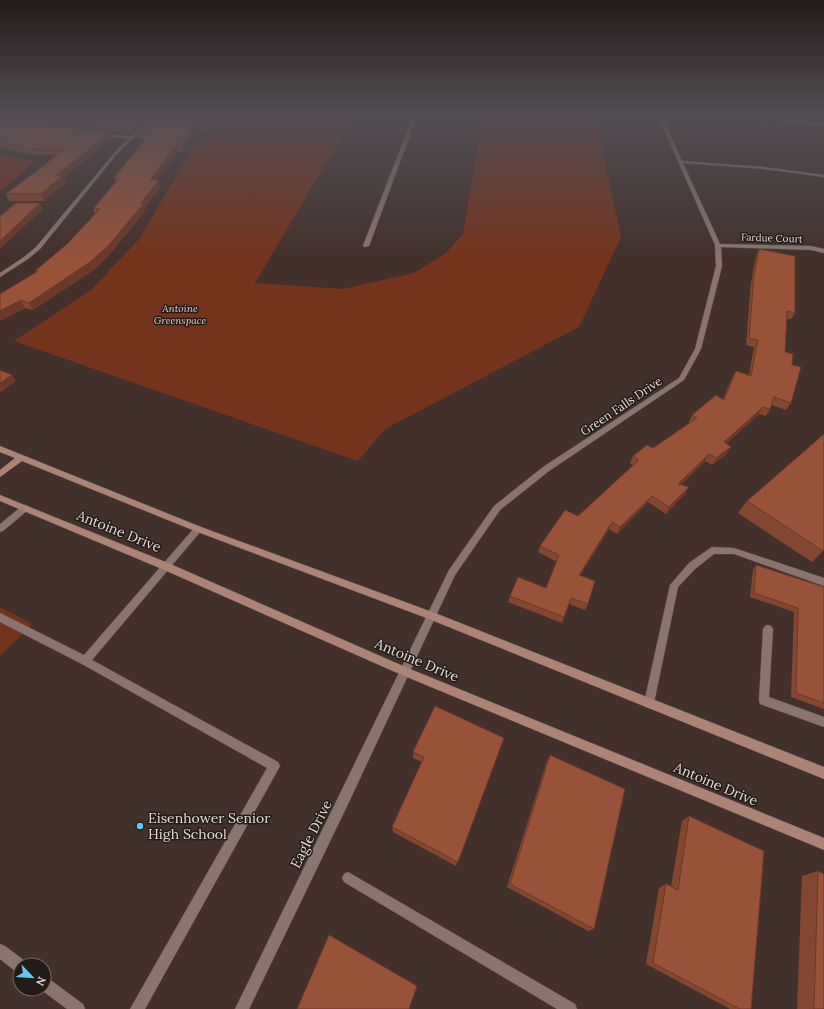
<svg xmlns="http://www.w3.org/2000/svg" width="824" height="1009" viewBox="0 0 824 1009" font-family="Lora,serif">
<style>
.green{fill:#74341c}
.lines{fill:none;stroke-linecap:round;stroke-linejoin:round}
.lane-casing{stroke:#5d4f49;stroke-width:1}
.street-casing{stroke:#5d4f49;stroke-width:1}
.secondary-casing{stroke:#5d4f49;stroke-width:1}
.lane{fill:#8a756e;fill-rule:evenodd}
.street{fill:#8a756e;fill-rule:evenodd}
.secondary{fill:#ab8476;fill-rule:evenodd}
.wall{fill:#834730;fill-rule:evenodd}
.shaded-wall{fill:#6a3927}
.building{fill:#985238;stroke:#6a3927}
.poi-dot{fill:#65c5ef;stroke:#231b18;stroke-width:1.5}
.labels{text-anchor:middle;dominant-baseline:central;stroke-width:3;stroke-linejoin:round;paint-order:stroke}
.far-street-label{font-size:10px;fill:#e4d9d5;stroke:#231b18}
.far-park-label{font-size:10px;font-style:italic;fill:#f8cdbe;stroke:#231b18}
.street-label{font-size:12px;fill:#e4d9d5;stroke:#231b18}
.near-street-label{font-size:14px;fill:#e4d9d5;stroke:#231b18}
.near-poi-label{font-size:14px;fill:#e4d9d5;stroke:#231b18;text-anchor:start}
</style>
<rect width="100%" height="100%" fill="#42312b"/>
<g class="green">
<path d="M235 116H354L255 283 343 289 414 273 446 253 463 234 483 116H595L621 237 579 327 385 429 358 461 14 341 91 290 140 238 194 145Z"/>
<path d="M0 155 35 161 0 192Z"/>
<path d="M0 607 32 624 0 656Z"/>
</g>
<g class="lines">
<defs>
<g id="lane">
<path d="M25 505 28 506 29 508 28 510 3 531 0 532V524L22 506Z"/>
<path d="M198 526 201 527 202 529 201 531 92 660 278 762 280 766 145 1009H130L267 768 82 664 0 622V613L84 655 195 527Z"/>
<path d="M712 547 734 548 824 578V586L734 554H714L695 569 678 587 654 703 653 707 649 708 645 707 644 703 670 585 689 563Z"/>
<path d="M768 625 771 626 773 629 769 697 824 717V727L760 704 759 700 763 629 765 626Z"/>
<path d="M348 872 575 1004 577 1009H557L344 882 342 878 344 874Z"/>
<path d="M0 944 5 946 25 961 26 965H20V973L15 971 0 959Z"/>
<path d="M44 977 49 979 83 1004 85 1009H67L40 989H44Z"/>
</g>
<g id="street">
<path d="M413 116H417L369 246 364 247 363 246Z"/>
<path d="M658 116H662L682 161 764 167 824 175V177L764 169 683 163 720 244 811 246 824 249V253L811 250 721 247 722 266 701 349 684 380 549 471 500 510 455 575 349 802 249 1009H235L449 570 494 506 543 467 679 378 695 349 716 266 715 245Z"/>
<path d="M746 116H757L824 124V126Z"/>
<path d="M143 128 146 129 133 138 117 154 40 249 28 259 0 277V273L24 257 36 247 115 152 129 138 101 137 100 135 131 136Z"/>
</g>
<g id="secondary">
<path d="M0 446 201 527 435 613 824 767V779L429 619 195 531 22 461 0 477V470L15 458 0 452Z"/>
<path d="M0 495 168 563 410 669 824 838V850L402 675 162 569 0 501Z"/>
</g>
</defs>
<use href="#lane" class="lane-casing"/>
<use href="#street" class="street-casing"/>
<use href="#secondary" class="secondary-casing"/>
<use href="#lane" class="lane"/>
<use href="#street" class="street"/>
<use href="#secondary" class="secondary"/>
</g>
<g class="wall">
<path d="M0 116H229L211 130 198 129 183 151H178L156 180 161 187 144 208 145 211 111 253 94 270 33 310 25 308 0 321 36 273 35 271 66 245 95 214 93 209 116 182 114 178 145 139 137 138 135 132 132 134 111 133 113 138 64 177 66 182 44 201H9L6 194 57 155 29 154 0 148ZM86 126 88 130H81Z"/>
<path d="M759 249 795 313 791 319H787L785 352 791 403 786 410 772 405 770 409 766 416 759 414 726 444 727 454 712 465 705 461 681 485 689 487 685 494 666 514 648 502 617 534 609 529 580 575 588 604 585 610 569 604 562 623 508 602 510 596 546 588 557 562 538 552 540 546 578 516 633 465 630 463 633 456 653 448 690 423 689 422 692 415 723 399 732 378 736 371 749 375 754 347 746 345 751 283 756 256Z"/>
<path d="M747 501 824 550 812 562 738 513Z"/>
<path d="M756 565 824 587V709L791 697 794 612 750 597 753 570Z"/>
<path d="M504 738 456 866 393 832 392 827 422 762 413 758V752Z"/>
<path d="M550 755 594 929 588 931 507 887 547 761Z"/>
<path d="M689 816 751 1009H730L646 964 659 888 666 884 671 887 682 821Z"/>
<path d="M818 871 824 1009H797L802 876Z"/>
</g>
<g class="shaded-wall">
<path d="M90 116H102L86 125V126L79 130 77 124Z"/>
<path d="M148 116H158L132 134 130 128Z"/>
<path d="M220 116H229L211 130 209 124Z"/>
<path d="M197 123 198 129 183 151 181 145Z"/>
<path d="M111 132 113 138 64 177 66 182 44 201 41 194 56 175Z"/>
<path d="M176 145 178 151 152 187 150 180Z"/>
<path d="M159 180 161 187 144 208 145 211 111 253 94 270 33 310 29 303 140 204Z"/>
<path d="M40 203 43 209 0 249V241Z"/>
<path d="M21 300 25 308 0 321V311Z"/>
<path d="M12 375 16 381 1 392 0 391V383Z"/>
<path d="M763 407 759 414 720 449 724 442Z"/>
<path d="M731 447 727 454 712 465 716 458Z"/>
<path d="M709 454 705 461 674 491 678 484Z"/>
<path d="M689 487 685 494 666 514 669 507Z"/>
<path d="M652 496 648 502 617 534 620 527Z"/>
<path d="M612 522 609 529 577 581 579 575Z"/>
</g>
<g class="building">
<path d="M0 116H5L78 129 111 132 56 175H63L41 194H6L65 149 26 148 0 142Z"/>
<path d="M31 116H90L77 124Z"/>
<path d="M101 116H148L130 128 86 125Z"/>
<path d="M157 116H220L209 124 197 123 181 145H176L150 180H159L140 204H143L108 246 90 262 29 303 21 300 0 311V294L38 271H35L66 245 100 209H93L119 178H114L150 133 135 131Z"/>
<path d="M16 203H40L0 241V216Z"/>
<path d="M759 249 795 256V313L787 311 785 352 793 354 792 365 801 367 791 403 774 397 770 409 763 407 724 442 731 447 716 458 709 454 678 484 689 487 669 507 652 496 620 527 612 522 579 575 595 581 588 604 571 598 564 617 510 596 518 577 546 588 559 555 540 546 565 510 578 516 639 460 633 456 647 445 653 448 697 418 692 415 716 395 724 400 736 371 751 376 758 340 749 338 754 276Z"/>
<path d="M0 370 12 375 0 383Z"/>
<path d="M824 434V549L823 551 747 501Z"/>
<path d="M756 565 824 587V703L796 693 798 608 754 593Z"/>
<path d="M435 706 504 738 458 862 392 827 424 757 413 752Z"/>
<path d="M550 755 625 789 594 929 510 884Z"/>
<path d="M689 816 764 851 751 1009H740L653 963 666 884 678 890Z"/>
<path d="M818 871 824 874V1009H814Z"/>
<path d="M329 935 417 986 409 1009H297Z"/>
</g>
<linearGradient id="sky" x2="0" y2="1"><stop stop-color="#241b18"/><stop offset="0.45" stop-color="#544e55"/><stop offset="1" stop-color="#544e55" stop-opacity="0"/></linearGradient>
<rect width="824" height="257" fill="url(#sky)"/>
<circle class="poi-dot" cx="140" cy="826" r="4"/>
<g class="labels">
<g class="far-street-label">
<text transform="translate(772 238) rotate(2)">Fardue Court</text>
</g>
<g class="far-park-label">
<text x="180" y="308">Antoine<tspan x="180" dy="12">Greenspace</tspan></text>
</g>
<g class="street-label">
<text transform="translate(621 406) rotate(-34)">Green Falls Drive</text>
</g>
<g class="near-street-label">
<text transform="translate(119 531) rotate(22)">Antoine Drive</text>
<text transform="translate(417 660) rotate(23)">Antoine Drive</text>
<text transform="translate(716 784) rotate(23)">Antoine Drive</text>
<text transform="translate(311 834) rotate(-63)">Eagle Drive</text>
</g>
<g class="near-poi-label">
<text x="148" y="818">Eisenhower Senior<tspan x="148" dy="16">High School</tspan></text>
</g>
</g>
<g transform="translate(32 977) rotate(115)"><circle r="19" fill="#231b18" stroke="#706764"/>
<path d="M0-3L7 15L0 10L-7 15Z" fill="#65c5ef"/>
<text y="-6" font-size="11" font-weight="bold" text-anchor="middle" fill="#e4d9d5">N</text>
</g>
</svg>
